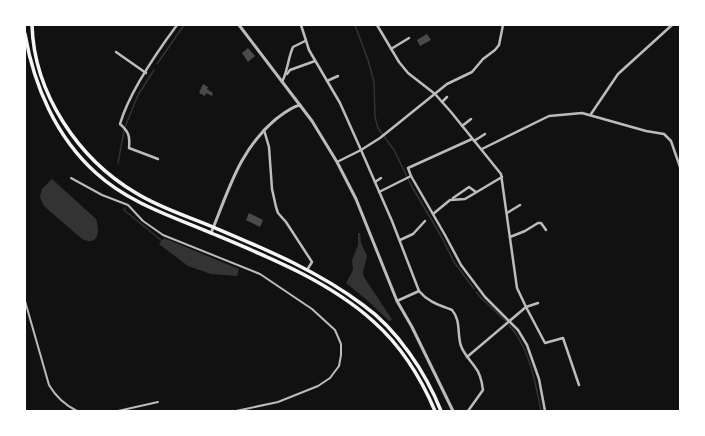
<svg xmlns="http://www.w3.org/2000/svg" width="705" height="436" viewBox="0 0 705 436" font-family="'Source Sans 3',sans-serif">
<style>
.water{fill:#333}
.lines{fill:none;stroke-linecap:round;stroke-linejoin:round}
.stream{stroke:#333;stroke-width:1.5}
.building{fill:#4a4a4a}
.pedestrian{stroke:#bcbcbc;stroke-width:2}
.minor{stroke:#bcbcbc;stroke-width:2.5}
.tertiary{stroke:#bcbcbc;stroke-width:3}
.secondary{stroke:#f5f5f5;stroke-width:3.5}
</style>
<rect width="100%" height="100%" fill="#111"/>
<g class="water">
<path d="M52 179 96 219C100 230 99 247 82 239L44 206 42 202 40 197 42 189Z"/>
<path d="M358 233H360L361 243 367 256 363 272 364 277 389 315 392 320 389 321 367 300 346 283 353 270 352 260 358 245Z"/>
<path d="M164 238 239 269 237 276 211 274 188 266 159 244Z"/>
</g>
<g class="lines">
<g class="stream">
<path d="M355 25 368 60 374 82 375 117 378 128 394 150 411 185 441 236 454 262 474 289"/>
<path d="M157 64 184 25"/>
<path d="M125 127 138 95 154 70"/>
<path d="M118 163 124 131"/>
<path d="M125 208 124 210 162 241"/>
<path d="M476 292 482 299 506 321"/>
<path d="M509 325C530 349 535 381 541 411"/>
</g>
</g>
<g class="building">
<path d="M427 34 431 40 420 46 417 40Z"/>
<path d="M248 48 255 56 248 62 242 53Z"/>
<path d="M203 84 208 87 207 89 213 93 212 96 206 93 205 96 199 93Z"/>
<path d="M249 213 263 220 260 227 246 220Z"/>
</g>
<g class="lines">
<g class="pedestrian">
<path d="M71 178 102 195 128 205 143 221 163 235 260 274 312 309 335 330 341 344V355L339 366 330 378 318 386 278 402 236 411"/>
<path d="M25 301 49 385C56 397 65 405 77 411"/>
<path d="M118 411 158 402"/>
</g>
<g class="minor">
<path d="M301 25 309 50 340 103 361 150 392 221 419 291"/>
<path d="M377 25 399 62 408 73 435 94 451 112 501 174 517 288 526 307 467 357"/>
<path d="M391 49 409 38"/>
<path d="M116 52 146 73"/>
<path d="M287 74 290 70 315 61"/>
<path d="M327 81 338 76"/>
<path d="M282 82C288 70 288 58 293 47L305 41"/>
<path d="M442 102 447 97"/>
<path d="M591 114 618 74 672 25"/>
<path d="M462 126 471 119"/>
<path d="M264 130 269 147 272 189 276 207 278 213 286 222 312 262 307 270"/>
<path d="M472 139 408 168 411 176 445 235 461 265 485 297 518 330 527 345 539 379 545 411"/>
<path d="M474 141 485 134"/>
<path d="M482 149 549 116 582 113 646 131 664 134 671 141 680 167"/>
<path d="M158 159 129 148C130 136 129 132 120 124 129 93 157 52 177 25"/>
<path d="M337 162 361 150 380 138 447 84 472 72 483 59 495 50 499 45 503 25"/>
<path d="M375 182 381 178"/>
<path d="M379 192 411 176"/>
<path d="M453 198 469 187 476 192"/>
<path d="M507 213 520 205"/>
<path d="M433 214 450 200 465 199 502 177"/>
<path d="M510 237 525 231 538 223H541L546 230"/>
<path d="M400 240 413 234 425 221"/>
<path d="M397 301 419 291C428 302 439 305 452 310 461 320 457 334 461 346 464 354 470 360 475 367 480 373 482 382 483 390L468 411"/>
<path d="M538 303 526 307 545 343 563 338 579 385"/>
</g>
<g class="tertiary">
<path d="M239 25 312 121 337 162 356 199 397 301 412 327 453 411"/>
<path d="M211 233C229 190 239 150 276 119 284 113 291 107 300 105"/>
</g>
<g class="secondary">
<path d="M32 25C34 93 78 159 136 193 160 208 187 216 213 227 265 249 318 271 363 305 397 329 426 373 441 411"/>
<path d="M25 34C34 86 56 137 96 173 129 203 171 216 211 233 266 256 329 281 374 322 401 346 421 378 435 411"/>
</g>
</g>
<rect width="705" height="436" fill="none" stroke="#ffffff" stroke-width="52"/>
</svg>
